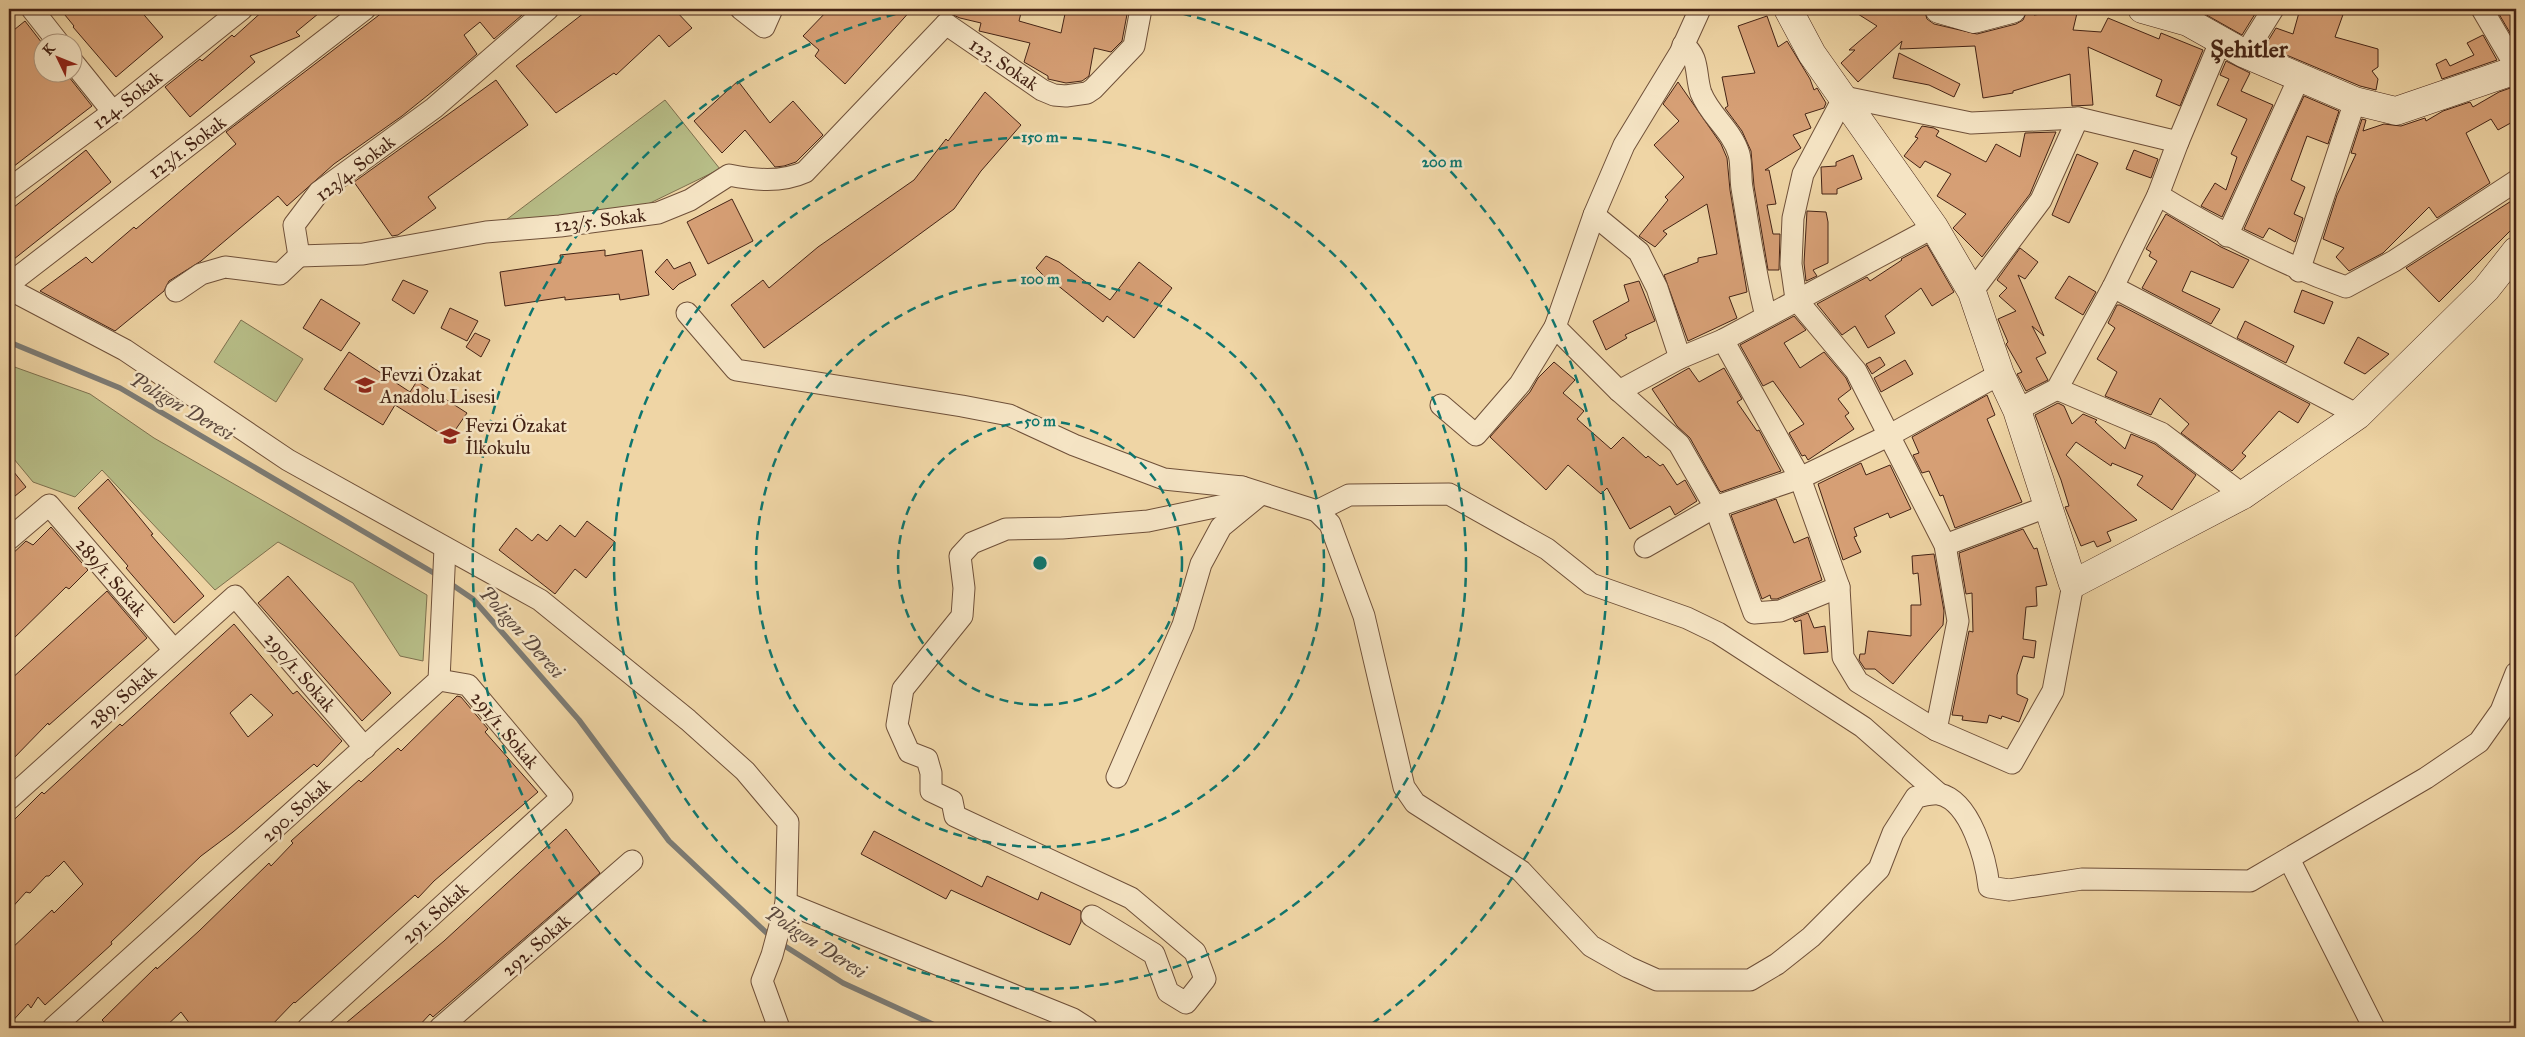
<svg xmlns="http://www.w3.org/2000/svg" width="2525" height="1037" viewBox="0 0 2525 1037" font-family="'IM FELL Great Primer',serif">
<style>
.green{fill:#b7bd87;stroke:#7e704e}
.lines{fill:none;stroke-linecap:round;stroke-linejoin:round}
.stream{stroke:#7c7b74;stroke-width:5.5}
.building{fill:#d69f75;stroke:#442315;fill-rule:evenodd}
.street-casing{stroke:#6f5039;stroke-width:23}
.secondary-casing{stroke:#442315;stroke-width:29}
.street{stroke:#f5e4c4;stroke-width:21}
.secondary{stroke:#f5e4c4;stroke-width:28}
.ring{fill:none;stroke:#0f766e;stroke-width:2.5;stroke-dasharray:9 6}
.labels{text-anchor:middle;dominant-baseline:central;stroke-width:5;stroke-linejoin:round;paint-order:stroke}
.street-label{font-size:19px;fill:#442315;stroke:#f5e4c4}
.poi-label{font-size:19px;fill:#442315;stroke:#f5e4c4;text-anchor:start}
.water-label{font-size:20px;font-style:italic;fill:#5b483d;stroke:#f5e4c4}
.district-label{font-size:24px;font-weight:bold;fill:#442315;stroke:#f5e4c4}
.centre{fill:#0f766e;stroke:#f5e4c4;stroke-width:2.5}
.ring-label{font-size:15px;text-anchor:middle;font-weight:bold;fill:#0f766e;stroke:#f5e4c4;stroke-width:5;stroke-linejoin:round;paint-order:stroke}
</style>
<rect width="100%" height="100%" fill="#efd5a5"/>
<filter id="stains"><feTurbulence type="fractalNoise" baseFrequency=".004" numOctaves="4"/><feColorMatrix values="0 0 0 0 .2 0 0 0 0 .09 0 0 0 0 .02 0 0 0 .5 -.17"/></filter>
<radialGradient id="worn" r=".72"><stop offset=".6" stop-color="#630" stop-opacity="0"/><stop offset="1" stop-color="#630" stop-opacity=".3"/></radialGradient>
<g class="green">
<path d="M665 100 720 169 646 205 502 223Z"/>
<path d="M241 320 303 359 276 402 214 362Z"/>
<path d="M9 365 90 394 154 438 427 595 423 661 400 656 353 583 278 542 215 590 102 470 75 497 33 482 9 453Z"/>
</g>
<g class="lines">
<g class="stream">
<path d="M9 342 120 388 439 576"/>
<path d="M448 582 473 599 579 720 669 841 772 938"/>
<path d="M780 943 843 983 941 1028"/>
</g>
</g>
<g class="building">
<path d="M60 9H139L163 37 116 77 73 27 74 26Z"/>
<path d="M265 9H324L296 32 300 36 250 56 255 62 190 117 165 87 200 59 202 61 232 35 234 37Z"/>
<path d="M387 9H529L494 39 480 22 464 35 477 54 448 79 402 116 334 164 287 206 278 196 201 261 169 281 164 291 115 331 40 291 86 257 92 263 134 227 136 229 236 144 226 132Z"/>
<path d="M589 9H674L692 28 669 47 659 35 616 75 614 73 556 113 516 66Z"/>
<path d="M829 9H912L845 84 815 56 819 50 803 36Z"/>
<path d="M946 9H1022L1019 21 1061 33 1066 9H1128L1122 41 1111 52 1094 48 1089 76 1082 81 1066 83 1048 79V76L1024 62 1030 43 979 31 981 23 960 18 946 12Z"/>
<path d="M1850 9H1924L1927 19 1934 24 1977 34 2016 24 2023 20 2027 11 2032 10 2034 15 2078 9 2073 30 2101 32 2108 18 2159 39 2161 33 2203 50 2180 106 2156 96 2162 80 2088 47 2093 105 2072 106 2070 74 2013 91V93L1983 98 1975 46 1900 49 1902 41 1858 82 1841 63 1855 50H1849L1877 26Z"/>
<path d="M2196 9H2247L2255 14 2242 35Z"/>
<path d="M2300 9 2317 14 2320 9H2345L2335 37 2378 49V67L2372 71 2378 79 2376 90 2360 86 2265 46 2276 28 2293 34Z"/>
<path d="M2496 9H2516V43Z"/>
<path d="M1767 16 1778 47 1787 41 1810 79 1814 90 1817 88 1826 103 1824 108 1805 114 1811 128 1793 135 1801 148 1765 170H1769L1776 204 1767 205 1773 234H1780L1779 270H1768L1754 186 1751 151 1742 131 1725 108 1728 106 1722 77 1755 73 1738 26Z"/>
<path d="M25 21 42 43V72H65L92 106 9 170V34Z"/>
<path d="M2483 35 2497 60 2442 79 2436 64 2446 59 2450 66 2474 55 2467 43Z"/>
<path d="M1899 53 1960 84 1954 97 1929 85 1893 78Z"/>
<path d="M2226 61 2250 73 2241 91 2273 105 2222 217 2201 206 2215 183 2226 190 2237 157 2231 154 2247 119 2217 105 2229 79 2220 75Z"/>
<path d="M496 80 528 125 428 197 436 208 398 235 392 236 354 182Z"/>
<path d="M738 81 770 123 793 101 823 135 796 162 784 166 775 167 745 130 722 153 694 121Z"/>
<path d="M1678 82 1721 144 1727 158 1730 190 1747 292 1729 297 1737 318 1688 341 1664 275 1698 262V258L1717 254 1707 204 1663 231 1667 234 1655 247 1639 236 1668 200 1665 197 1684 177 1654 145 1679 121 1663 104Z"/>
<path d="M2516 86V120L2498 130 2491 119 2466 133 2490 183 2437 218 2429 207 2383 253 2349 271 2336 257 2344 248 2323 239 2337 195 2356 154 2351 153 2362 119 2366 120 2363 131 2384 124 2401 126 2425 118 2426 121 2443 111 2470 102 2473 107 2499 92Z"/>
<path d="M985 92 1021 125 981 171 954 209 764 348 731 305 763 280 769 288 818 247 914 180 946 139 948 141Z"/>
<path d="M2304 96 2339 111 2328 144 2307 136 2291 180 2305 187 2294 214 2303 218 2295 242 2269 228 2263 238 2244 229Z"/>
<path d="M1922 126 1934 128 1939 131 1936 136 1986 162 1996 144 2020 157 2025 133 2056 132 2030 194 1982 257 1953 228 1966 214 1937 196 1951 174 1925 161 1920 168 1904 156 1918 138 1915 137Z"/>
<path d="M86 150 111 182 9 263V211Z"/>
<path d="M2134 150 2158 159 2151 178 2126 169Z"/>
<path d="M2077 154 2098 163 2069 223 2052 215Z"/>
<path d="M1853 155 1862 179 1837 189V194H1822L1821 167 1836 166V162Z"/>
<path d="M2516 198V225L2439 302 2406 268Z"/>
<path d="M732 199 753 241 708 264 687 222Z"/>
<path d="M1807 211 1826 212 1828 222V263L1813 270 1817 276 1806 281 1804 263Z"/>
<path d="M2166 214 2221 247 2249 260 2233 288 2191 271 2182 291 2220 309 2211 324 2142 288 2157 261 2149 256 2151 252 2146 249Z"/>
<path d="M1927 245 1954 292 1932 306 1921 288 1885 316 1895 333 1868 348 1855 326 1842 335 1817 304 1867 277 1870 281 1902 260 1901 259Z"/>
<path d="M2020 248 2038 262 2025 279 2018 275 2044 336 2032 326 2046 353 2036 358 2048 380 2026 391 2017 374 2022 372 2006 344 2008 342 1998 319 2016 311 1999 296 2007 288 1997 280Z"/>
<path d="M605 250V256L642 250 649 295 620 300 619 294 565 300V297L505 306 500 272 561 263 560 255Z"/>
<path d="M1046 256 1059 262 1110 300 1139 262 1172 288 1134 338 1107 316 1103 322 1056 284 1054 286 1036 268Z"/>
<path d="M667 259 674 269 690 262 696 275 679 284 673 290 655 272Z"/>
<path d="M2069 276 2096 292 2083 315 2055 298Z"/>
<path d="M403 280 428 291 414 314 392 300Z"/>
<path d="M1639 281 1655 321 1625 335 1627 338 1606 350 1593 321 1629 301 1624 285Z"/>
<path d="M2302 290 2333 302 2324 324 2294 312Z"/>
<path d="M321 299 360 323 341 351 303 328Z"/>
<path d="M2117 305H2120L2310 404 2298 423 2279 411 2242 453 2246 456 2232 471 2181 433 2189 424 2160 398 2151 415 2105 396 2117 372 2097 359 2115 328 2108 323Z"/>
<path d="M450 308 478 321 467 341 441 328Z"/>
<path d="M1794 316 1806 330 1784 343 1800 368 1824 352 1846 378 1851 389 1838 399 1849 413 1845 416 1854 429 1808 460 1805 455 1802 456 1789 433 1804 424 1773 381 1763 386 1740 345Z"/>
<path d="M2245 321 2294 346 2286 363 2237 338Z"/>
<path d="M475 333 490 340 481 357 466 347Z"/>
<path d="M2358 337 2389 354 2365 374 2344 363Z"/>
<path d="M349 352 410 392 417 381 467 413 449 439 395 405 383 425 324 389Z"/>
<path d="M1880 357 1885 365 1872 374 1866 364Z"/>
<path d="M1905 360 1913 374 1881 392 1874 378Z"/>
<path d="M1554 362 1575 380 1563 393 1584 411 1577 419 1611 449 1623 437 1646 458 1648 456 1660 466 1663 464 1677 485 1685 480 1697 501 1675 515 1670 506 1630 529 1607 488 1601 494 1568 465 1546 490 1490 437 1530 392 1538 378Z"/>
<path d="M1689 368 1699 382 1724 368 1742 399 1737 402 1757 431 1759 430 1781 471 1721 492 1719 490 1690 438 1677 426 1652 389Z"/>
<path d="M1987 395 1995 415 1987 419 2022 502 1955 528 1943 495 1940 496 1929 471 1922 473 1913 455 1919 453 1912 437Z"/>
<path d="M2058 403 2064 406 2072 424 2083 414 2097 420 2095 422 2125 449 2131 434 2155 444 2196 475 2172 510 2137 485 2143 476 2112 463 2111 466 2076 442 2066 455 2137 520 2107 532 2111 541 2097 547 2094 541 2081 546 2065 507 2069 506 2061 480 2035 415Z"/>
<path d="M1861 463 1866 475 1890 465 1911 509 1890 518 1888 513 1854 528 1857 536 1854 537 1861 552 1843 560 1818 484Z"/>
<path d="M9 466 26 487 9 501Z"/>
<path d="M108 479 153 534 151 535 204 596 174 623 126 568 128 566 78 508Z"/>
<path d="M1776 499 1794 543 1808 537 1822 580 1777 599H1771L1770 595 1762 599 1731 515Z"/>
<path d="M587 521 615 542 586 578 575 569 555 594 499 550 516 528 532 541 538 534 547 541 560 525 575 537Z"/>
<path d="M51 527 88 570 69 589 66 587 9 643V557L26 541 33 545Z"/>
<path d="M2023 529 2034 549 2037 548 2047 585 2036 587 2037 606 2026 607 2023 639 2036 641 2034 658 2023 656 2017 675V694L2028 699 2019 722 2002 716 2001 719 1989 715 1987 723 1962 720 1963 716 1952 715 1969 631 1973 632 1972 593 1966 594 1959 553Z"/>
<path d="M1934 554 1944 611 1943 625 1893 684 1875 669H1865L1859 660 1860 654H1865L1868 631 1911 636V605H1921L1918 573 1913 574 1912 556Z"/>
<path d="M288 576 391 693 362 721 258 603Z"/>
<path d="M107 591 147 638 49 725 48 723 9 763V681Z"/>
<path d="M1808 613 1814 628 1825 626 1828 652 1804 654 1801 620 1795 622 1793 619Z"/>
<path d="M234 624 293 694 297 691 342 741 317 767 314 764 233 832 201 856 111 942 112 944 45 1005 38 997 31 1008 28 1004 9 1025V951L52 910 54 913 83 884 64 861 49 876H46L30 893 26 892 9 911V825L42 792 44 794 120 724 122 726ZM251 694 273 715 248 737 230 713Z"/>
<path d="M457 696 461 697 488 729 485 732 538 792 434 881 418 898 415 895 295 1003 294 1002 269 1028H193L181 1012 164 1028H110L102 1020 156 967 157 969 199 931 269 863 271 866 293 843 291 841 359 780 361 782 398 748 401 751Z"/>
<path d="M566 829 600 873 433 1017 430 1014 417 1028H340L444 941Z"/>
<path d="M874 831 982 887 987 876 1038 900 1041 892 1081 911V922L1070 945 951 890 946 899 861 854Z"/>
</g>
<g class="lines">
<defs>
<g id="street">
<path d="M32 9 58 42"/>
<path d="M741 9 764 27 772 9"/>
<path d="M1700 9 1680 53 1624 145 1594 215 1555 327 1619 391 1679 444 1715 507 1754 613 1780 611 1839 587"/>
<path d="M2482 9 2516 67"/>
<path d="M946 24 1042 90 1054 95 1066 96 1087 93 1093 89 1134 46 1141 9"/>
<path d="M1683 45C1700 56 1695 76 1701 93 1710 116 1732 130 1739 154 1742 165 1740 177 1742 188 1749 231 1755 274 1766 316"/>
<path d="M2245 54 2273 9"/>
<path d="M72 61 113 112"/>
<path d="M9 189 113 112 242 9"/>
<path d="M2158 195C2219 232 2278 263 2346 287L2394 261 2516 181"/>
<path d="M1594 215 1639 252 1657 288 1680 358"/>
<path d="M2227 236 2299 78"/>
<path d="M299 256 363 254 486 232 560 226 658 213 690 200 729 175C754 180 781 183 805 172L946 24"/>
<path d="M299 256 294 225 319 192 434 108 548 9"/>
<path d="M2299 271 2355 101"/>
<path d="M9 284 365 9"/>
<path d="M2113 287 2358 415"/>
<path d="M9 289 125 350 288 460 540 600 688 720 745 771 788 822 786 903 772 955 762 981 779 1028"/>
<path d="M176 291 201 274 225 267 280 274 299 256"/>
<path d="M1972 292 2041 200 2078 118"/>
<path d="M687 313 736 370 962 406 1009 415 1074 445 1164 479 1242 487 1317 511 1349 495 1449 494 1547 549 1591 584 1687 618 1718 633 1863 727 1939 794"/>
<path d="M1723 340 1800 478 1839 587 1843 657 1858 682 1936 730 2012 763 2053 691 2073 584"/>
<path d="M2057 389 2161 433 2243 495"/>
<path d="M1619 391 1680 358 1723 340 1934 227"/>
<path d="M1441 405 1476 435 1520 384 1555 327"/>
<path d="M2017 410 2057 389 2113 287 2158 195 2178 142 2220 42"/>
<path d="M1317 511 1330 524 1364 616 1404 787 1415 803 1521 871 1591 946 1628 967 1657 980H1750L1777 964 1811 937 1879 869 1893 833 1916 797C1922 796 1933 793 1939 794 1971 801 1986 860 1989 887L2009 890 2082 879 2250 881 2426 778 2479 742 2501 711 2516 673"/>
<path d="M9 539 49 505 174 650"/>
<path d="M1945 545 2049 506"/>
<path d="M1645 547 1715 507 1800 478 1890 435 2000 374"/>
<path d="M1936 730 1958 621 1945 545 1856 371 1796 299 1791 264 1793 218 1803 174 1844 97 1971 123 2078 118 2178 142"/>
<path d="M1117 777 1183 625 1201 564 1221 527 1261 494"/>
<path d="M9 799 235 596 365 748"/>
<path d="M2289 859 2374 1028"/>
<path d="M786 903 1073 1019 1087 1028"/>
<path d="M1092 916 1154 954 1168 992 1186 1003 1205 979 1195 952 1131 898 955 816 952 801 931 791V773L927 759 909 752 897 725 903 689 962 616 964 588 960 556 972 543 1006 529 1062 528 1148 521 1229 504 1242 487"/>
<path d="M53 1028 439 680 445 548"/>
<path d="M308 1028 562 797 468 685 439 680"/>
<path d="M440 1028 632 861"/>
</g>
<g id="secondary">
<path d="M1788 9 1812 54 1934 227 1972 292 2000 374 2017 410 2073 584 2243 495 2358 415 2486 289 2516 251"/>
<path d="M1939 9 1974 19 2012 9"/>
<path d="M2142 9 2188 22 2245 54 2355 101 2396 111 2516 70"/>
</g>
</defs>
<use href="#street" class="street-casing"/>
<use href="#secondary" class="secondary-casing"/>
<use href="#street" class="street"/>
<use href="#secondary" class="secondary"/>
</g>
<g class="ring">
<circle cx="1040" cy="563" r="142"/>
<circle cx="1040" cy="563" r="284"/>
<circle cx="1040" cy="563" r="426"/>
<path d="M710 1025A568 568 0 0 1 912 10M1168 10A568 568 0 0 1 1370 1025"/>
</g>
<defs>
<symbol id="school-bare" viewBox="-9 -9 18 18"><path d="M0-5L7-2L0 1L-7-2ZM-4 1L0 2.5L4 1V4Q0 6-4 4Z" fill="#8f2418" stroke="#f5e4c4" stroke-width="2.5" paint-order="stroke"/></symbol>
</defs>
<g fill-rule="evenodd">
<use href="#school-bare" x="351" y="371" width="28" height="28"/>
<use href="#school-bare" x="436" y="422" width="28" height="28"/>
</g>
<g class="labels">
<g class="street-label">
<text transform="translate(1004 64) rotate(34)">123. Sokak</text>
<text transform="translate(127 100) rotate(-38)">124. Sokak</text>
<text transform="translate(187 147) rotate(-37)">123/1. Sokak</text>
<text transform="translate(355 168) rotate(-38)">123/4. Sokak</text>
<text transform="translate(600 220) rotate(-7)">123/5. Sokak</text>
<text transform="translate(111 577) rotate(49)">289/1. Sokak</text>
<text transform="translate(300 672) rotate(49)">290/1. Sokak</text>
<text transform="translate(122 697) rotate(-42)">289. Sokak</text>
<text transform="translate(505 730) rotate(50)">291/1. Sokak</text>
<text transform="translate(296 810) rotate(-42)">290. Sokak</text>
<text transform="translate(435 913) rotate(-42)">291. Sokak</text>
<text transform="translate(536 945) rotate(-41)">292. Sokak</text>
</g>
<g class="poi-label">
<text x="380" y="374">Fevzi Özakat<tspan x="380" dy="22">Anadolu Lisesi</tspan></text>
<text x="465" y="425">Fevzi Özakat<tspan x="465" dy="22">İlkokulu</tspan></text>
</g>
<g class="water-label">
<text transform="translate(182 406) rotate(30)">Poligon Deresi</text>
<text transform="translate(522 632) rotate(48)">Poligon Deresi</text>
<text transform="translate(816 942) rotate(33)">Poligon Deresi</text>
</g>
<g class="district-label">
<text x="2249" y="49">Şehitler</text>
</g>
</g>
<circle cx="1040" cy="563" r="8" class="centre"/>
<g class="ring-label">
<text x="1040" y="142">150 m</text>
<text x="1442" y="167">200 m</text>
<text x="1040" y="284">100 m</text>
<text x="1040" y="426">50 m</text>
</g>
<rect width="2525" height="1037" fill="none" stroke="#efd5a5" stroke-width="30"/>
<rect x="10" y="10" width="2505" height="1017" fill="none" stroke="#442315" stroke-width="2.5"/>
<rect x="15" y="15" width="2495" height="1007" fill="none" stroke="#442315"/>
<g transform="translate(58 58) rotate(313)"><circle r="24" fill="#f5e4c4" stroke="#ae977e"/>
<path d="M0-4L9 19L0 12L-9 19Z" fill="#8f2418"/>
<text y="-8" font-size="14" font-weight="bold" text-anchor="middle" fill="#442315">K</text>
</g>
<rect width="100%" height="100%" filter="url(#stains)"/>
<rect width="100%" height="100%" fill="url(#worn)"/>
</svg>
